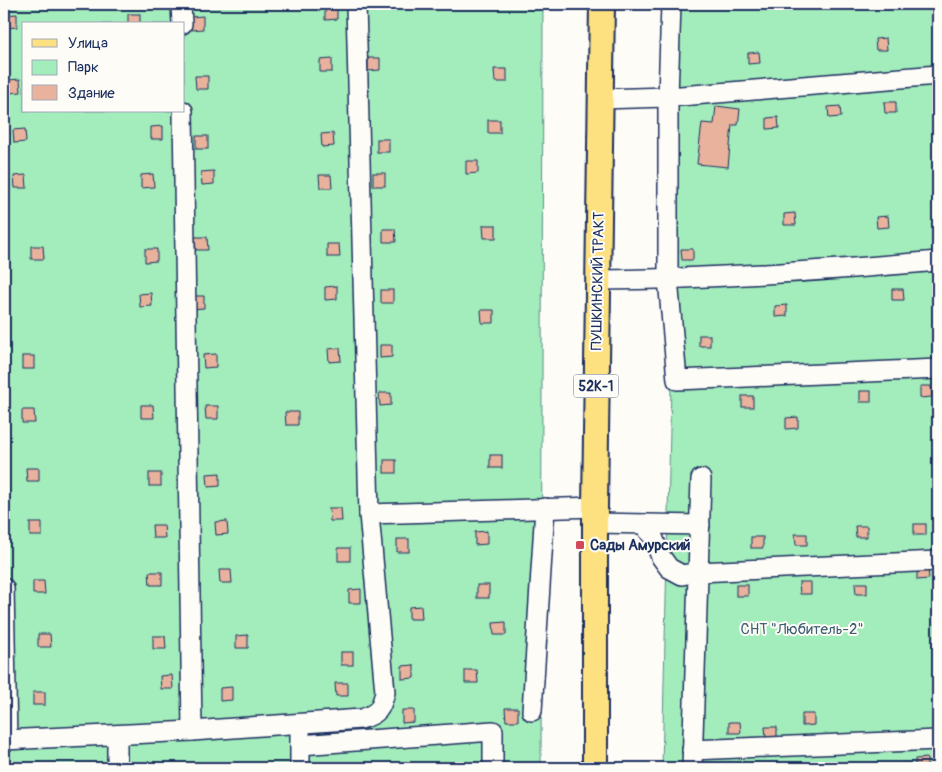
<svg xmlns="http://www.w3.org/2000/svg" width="942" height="772" viewBox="0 0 942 772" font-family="Pangolin,sans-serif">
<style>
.green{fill:#a3ecbb;stroke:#5f8e8c;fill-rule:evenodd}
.building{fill:#e8b29d;stroke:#1b2f5e}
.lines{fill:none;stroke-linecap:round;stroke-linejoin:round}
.minor-casing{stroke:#1b2f5e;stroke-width:22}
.major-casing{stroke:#1b2f5e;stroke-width:28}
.minor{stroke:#fdfcf7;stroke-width:19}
.major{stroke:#fde080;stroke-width:24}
.poi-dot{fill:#d1495b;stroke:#fdfcf7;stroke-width:2}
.labels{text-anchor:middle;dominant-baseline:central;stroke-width:4;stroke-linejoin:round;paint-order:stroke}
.shield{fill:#fdfcf7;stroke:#5f6c8c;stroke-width:1}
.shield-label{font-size:14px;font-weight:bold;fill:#1b2f5e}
.street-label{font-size:15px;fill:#1b2f5e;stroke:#fdfcf7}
.poi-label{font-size:15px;font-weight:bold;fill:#1b2f5e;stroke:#fdfcf7;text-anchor:start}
.park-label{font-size:15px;fill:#3d5e75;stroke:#fdfcf7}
</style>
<rect width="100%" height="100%" fill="#fdfcf7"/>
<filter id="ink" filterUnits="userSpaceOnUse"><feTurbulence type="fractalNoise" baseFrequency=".02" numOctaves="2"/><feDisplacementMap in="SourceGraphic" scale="10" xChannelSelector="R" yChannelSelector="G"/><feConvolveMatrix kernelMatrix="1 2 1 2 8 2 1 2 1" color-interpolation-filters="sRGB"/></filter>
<g filter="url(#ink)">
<g class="green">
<path d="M4 4H543L541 768H4ZM24 24H184V111H24Z"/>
<path d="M680 4H938V768H662Z"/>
</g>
<g class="building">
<path d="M337 6V19L325 20V7Z"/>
<path d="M17 14V27L5 28V15Z"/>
<rect x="128" y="14" width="12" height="10"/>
<path d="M203 16V29L191 30V17Z"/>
<path d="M933 32H938V43H934Z"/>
<path d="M886 38 887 50H876L875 39Z"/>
<path d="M759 52 760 63 748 64V53Z"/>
<path d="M368 58H380V70L368 71Z"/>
<path d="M332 59V72H320V60Z"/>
<path d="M494 69H507V82H495Z"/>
<path d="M195 76H208V89H196Z"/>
<path d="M20 79 21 92 9 93 8 80Z"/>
<path d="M884 102H896V113H885Z"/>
<path d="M716 106 740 109 738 125H732L728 167 697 164 702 123 714 124Z"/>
<path d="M840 106 841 117 829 118 828 107Z"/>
<path d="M778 117 779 128 767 129V118Z"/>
<rect x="488" y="120" width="12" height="13"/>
<path d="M163 126V139H151V127Z"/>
<path d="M25 129 26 142 14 143 13 130Z"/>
<path d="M333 133 334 146 322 147 321 134Z"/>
<rect x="196" y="136" width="12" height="13"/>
<rect x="377" y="139" width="12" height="13"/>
<path d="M466 161H478V173L466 174Z"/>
<path d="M214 171V184L202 185 201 172Z"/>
<rect x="373" y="173" width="12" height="13"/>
<path d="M153 174 154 187 141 188V175Z"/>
<path d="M26 175 27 188H15L14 176Z"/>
<path d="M319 175H331L332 188H320Z"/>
<path d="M795 213 796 225H784V214Z"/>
<path d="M888 216 889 227 877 228 876 217Z"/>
<path d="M483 225H496V238H484Z"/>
<path d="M383 229H395L396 242H383Z"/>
<path d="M195 237H207L208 250H196Z"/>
<path d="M327 244H339L340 257H327Z"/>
<path d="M31 246H43L44 259H31Z"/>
<path d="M145 249H157V261L145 262Z"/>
<path d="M681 249H693V260H682Z"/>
<path d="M337 286V299L325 300V287Z"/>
<path d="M892 289H903L904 300H892Z"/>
<rect x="381" y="290" width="12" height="13"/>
<path d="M151 293 152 306 140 307 139 294Z"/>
<path d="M192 296H204V308L192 309Z"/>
<path d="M787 305V316L775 317V306Z"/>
<path d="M481 310H494V323H482Z"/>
<rect x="699" y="335" width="11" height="11"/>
<path d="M380 345H392V357L380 358Z"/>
<path d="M340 348 341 361 329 362 328 349Z"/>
<path d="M216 354V367L204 368 203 355Z"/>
<rect x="22" y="356" width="12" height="13"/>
<path d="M920 386H931L932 397 920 398Z"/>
<rect x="860" y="391" width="11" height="11"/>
<path d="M379 393H391V405L380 406Z"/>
<rect x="742" y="396" width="11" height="11"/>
<path d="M141 405H153L154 418H141Z"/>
<path d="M205 406H218V419H206Z"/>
<path d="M22 410H34L35 423H22Z"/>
<path d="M285 412H298V425H286Z"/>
<path d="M798 417V428L786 429V418Z"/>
<rect x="490" y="455" width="12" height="13"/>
<rect x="384" y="460" width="12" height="13"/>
<path d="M26 468H39V481H27Z"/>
<rect x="149" y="473" width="12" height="13"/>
<path d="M220 473V486L208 487 207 474Z"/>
<path d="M329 508H341L342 521H330Z"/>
<path d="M227 521 228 534 216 535 215 522Z"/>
<rect x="30" y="523" width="12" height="13"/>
<rect x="914" y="524" width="12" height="11"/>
<path d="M152 525H164L165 538H153Z"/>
<path d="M855 526H867V537H856Z"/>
<path d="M487 531V544L475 545V532Z"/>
<path d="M795 534H807V545H796Z"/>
<rect x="751" y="537" width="12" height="11"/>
<rect x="397" y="539" width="12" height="13"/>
<rect x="338" y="548" width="12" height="13"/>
<path d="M928 568 929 579 917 580V569Z"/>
<path d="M219 570H231L232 583H220Z"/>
<path d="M149 572H162V585H150Z"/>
<path d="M33 581H44L45 594H33Z"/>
<path d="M799 582H811V594H800Z"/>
<path d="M855 583H867V594H856Z"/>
<rect x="477" y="585" width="12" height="13"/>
<rect x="736" y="585" width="12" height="11"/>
<path d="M361 589V603H349V590Z"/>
<path d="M421 606 422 619H409V607Z"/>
<path d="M506 622V635H494L493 623Z"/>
<path d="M38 634H50L51 647H38Z"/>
<path d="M248 635V648H236V636Z"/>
<path d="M153 636H165L166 649H153Z"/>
<rect x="341" y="652" width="12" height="13"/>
<path d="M414 665V678L402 679V666Z"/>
<path d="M465 670H477L478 683H465Z"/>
<path d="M172 675 173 689H161L160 676Z"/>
<path d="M335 683H348V696H336Z"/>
<path d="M232 687V700L220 701V688Z"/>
<rect x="33" y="692" width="12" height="13"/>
<path d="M505 708H518V721H506Z"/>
<path d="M402 710H414V722L402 723Z"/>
<path d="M802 714H814V725L802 726Z"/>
<path d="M729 722H740L741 733H729Z"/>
<path d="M765 727H777V738H766Z"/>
<path d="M927 758V768H915V759Z"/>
<path d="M461 762V768H449V763Z"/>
</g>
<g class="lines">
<defs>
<g id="minor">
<path d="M181 4 182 24"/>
<path d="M671 4 668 97V279L677 380 938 369"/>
<path d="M600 99 668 97 938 75"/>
<path d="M183 111 192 731"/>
<path d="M598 280C711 279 825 271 938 261"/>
<path d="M369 514 595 507"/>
<path d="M595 523 700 525"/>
<path d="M644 524 653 537 661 557 669 568 682 575 698 572 938 561"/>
<path d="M4 588 7 740"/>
<path d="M532 711 545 508"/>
<path d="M117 735V768"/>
<path d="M4 740 192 731 361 719C378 714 381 709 385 692L369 514 356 4"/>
<path d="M300 745 493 731V768"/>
<path d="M692 750 938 740"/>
<path d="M300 768V732"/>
<path d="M692 768 701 479"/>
</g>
<path id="major" d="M595 768V507L602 4"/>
</defs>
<use href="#minor" class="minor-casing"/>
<use href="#major" class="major-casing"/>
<use href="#minor" class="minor"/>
<use href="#major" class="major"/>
</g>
</g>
<rect class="poi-dot" x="575" y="540" width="10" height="10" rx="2.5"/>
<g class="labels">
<rect class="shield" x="573.5" y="374.5" width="45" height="23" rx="4"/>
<g class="shield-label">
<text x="596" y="386">52К-1</text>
</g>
<g class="street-label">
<text transform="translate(598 281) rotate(-89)">ПУШКИНСКИЙ ТРАКТ</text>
</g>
<g class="poi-label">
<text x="590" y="545">Сады Амурский</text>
</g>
<g class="park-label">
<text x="802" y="629">СНТ "Любитель-2"</text>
</g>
</g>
<rect width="942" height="772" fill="none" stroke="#fdfcf7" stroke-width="20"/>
<rect x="10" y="10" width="922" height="752" fill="none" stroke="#1b2f5e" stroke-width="2" filter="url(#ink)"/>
<rect x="22" y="22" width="162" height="90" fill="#fdfcf7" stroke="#a3aaba"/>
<rect x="32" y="39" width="25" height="8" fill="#fde080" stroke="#a3aaba"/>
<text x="68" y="48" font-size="15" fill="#1b2f5e">Улица</text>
<rect x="32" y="60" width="25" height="15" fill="#a3ecbb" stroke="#a3aaba"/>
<text x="68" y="72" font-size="15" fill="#1b2f5e">Парк</text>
<rect x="32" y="85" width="25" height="15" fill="#e8b29d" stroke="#a3aaba"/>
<text x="68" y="98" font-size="15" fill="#1b2f5e">Здание</text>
</svg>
